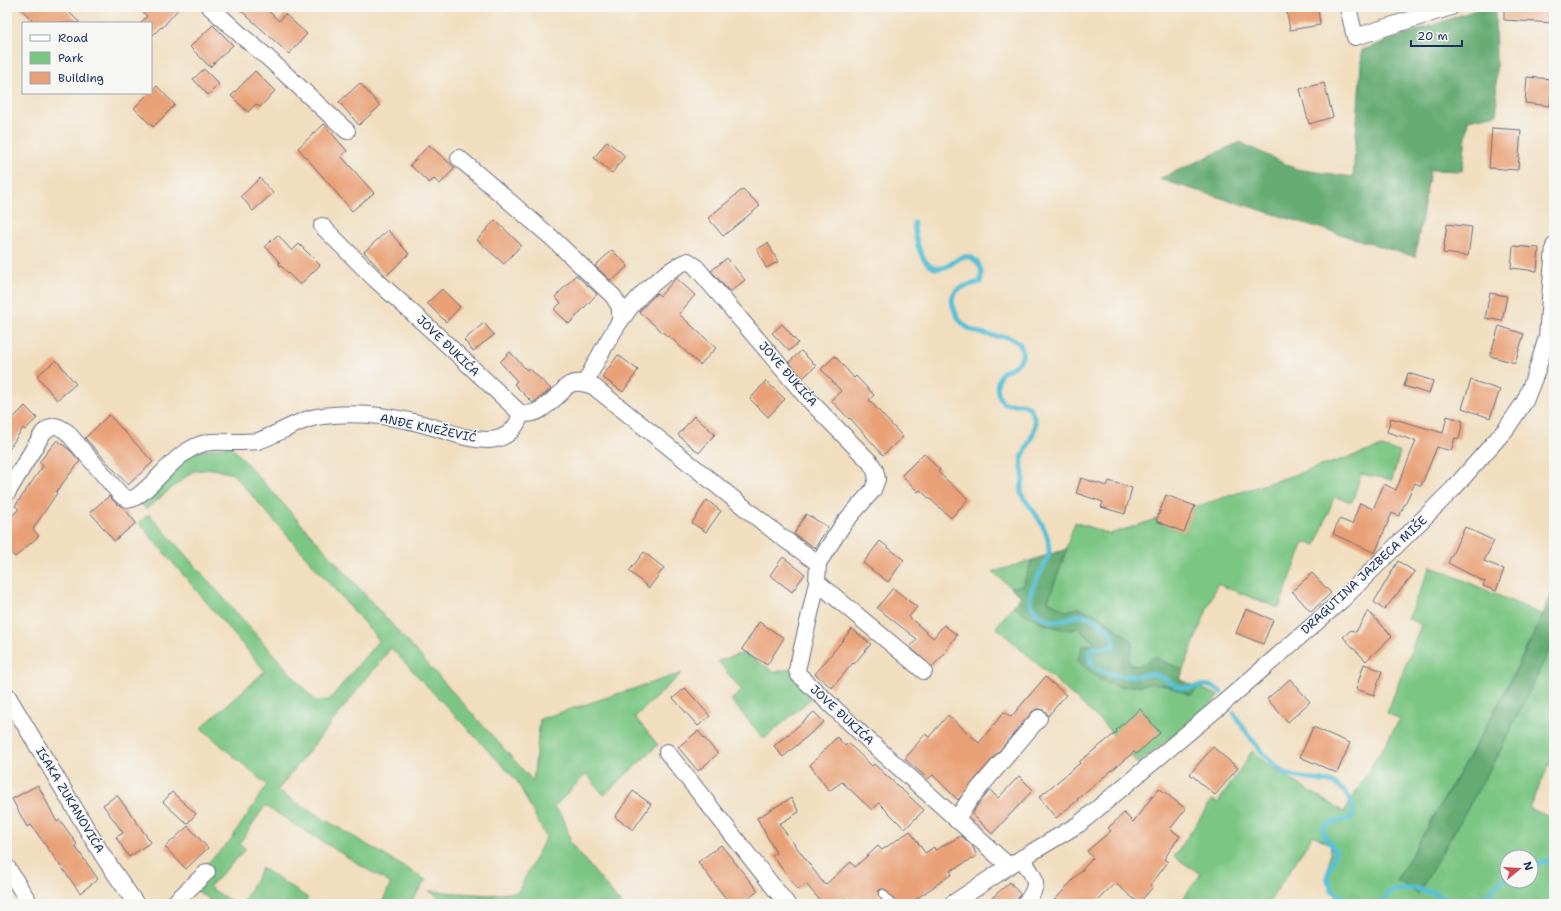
<svg xmlns="http://www.w3.org/2000/svg" width="1561" height="911" viewBox="0 0 1561 911" font-family="'Shantell Sans',sans-serif">
<style>
.green{fill:#7cc684;stroke:#4c7a71;fill-rule:evenodd}
.forest{fill:#65ab72;stroke:#406d68}
.lines{fill:none;stroke-linecap:round;stroke-linejoin:round}
.stream{stroke:#59c0d6;stroke-width:5}
.building{fill:#e9a076}
.service-casing{stroke:#666c80;stroke-width:10}
.minor-casing{stroke:#666c80;stroke-width:18}
.service{stroke:#fff;stroke-width:8}
.minor{stroke:#fff;stroke-width:16}
.labels{text-anchor:middle;dominant-baseline:central;stroke-width:3;stroke-linejoin:round;paint-order:stroke}
.street-label{font-size:12px;fill:#1b2f5e;stroke:#f6f6f2}
</style>
<rect width="100%" height="100%" fill="#f6f6f2"/>
<filter id="ink" filterUnits="userSpaceOnUse"><feTurbulence type="fractalNoise" baseFrequency=".025" numOctaves="2"/><feDisplacementMap in="SourceGraphic" scale="8" xChannelSelector="R" yChannelSelector="G"/><feConvolveMatrix kernelMatrix="1 2 1 2 8 2 1 2 1" color-interpolation-filters="sRGB"/></filter>
<filter id="wash" filterUnits="userSpaceOnUse"><feTurbulence type="fractalNoise" baseFrequency=".012" numOctaves="4" result="noise"/><feDisplacementMap in="SourceGraphic" scale="16" xChannelSelector="R" yChannelSelector="G"/><feGaussianBlur stdDeviation="0.9" result="paint"/><feColorMatrix in="noise" values="0 0 0 0 0 0 0 0 0 0 0 0 0 0 0 0 0 1.4 0 .05"/><feComposite in="paint" operator="in"/></filter>
<g filter="url(#wash)">
<rect width="100%" height="100%" fill="#f1debf"/>
<g class="green">
<path d="M231 446 533 781 540 719 682 673 635 717 658 745 604 795 586 774 554 807 563 817 570 838 569 841 621 904H450L429 891 489 895 518 892 546 837 517 781 391 648 277 791 426 880 410 904H381L391 884 265 806 239 844 246 849 209 887 235 904H215L187 883 230 841 267 785 201 728 265 671 139 523 149 514 315 701 329 700 379 640 233 474 213 469 193 471 146 509 138 499 191 452Z"/>
<path d="M1381 447 1400 452 1392 480 1361 474 1352 502 1334 497 1316 545 1304 542 1279 608 1217 584 1183 670 1154 657 1140 666 1128 665 1133 642 1102 617 1078 608 1066 611 1048 601 1075 522 1110 534Z"/>
<path d="M1032 560 1023 586 1010 587 993 572Z"/>
<path d="M1431 566 1543 615 1494 712 1397 880 1418 894 1496 759 1554 639V755L1529 808 1554 819V904H1518L1512 902 1511 904H1339L1327 877 1331 845 1313 835 1268 904H1179L1201 874 1174 857 1212 800 1218 803 1252 751 1274 769 1344 812 1400 719 1387 713 1421 625 1407 618ZM1507 857H1531V881H1507Z"/>
<path d="M1013 606 1020 611 1071 630 1078 628 1096 644 1118 687 1137 686 1148 683 1161 684 1191 695 1198 687 1220 696 1138 764 1102 722 996 627Z"/>
<path d="M743 653 775 672 790 669 813 697 764 739 731 700 742 691 718 661Z"/>
<path d="M262 868 308 898 304 904H242Z"/>
</g>
<g class="forest">
<path d="M1484 7H1495L1497 114 1468 120 1462 171 1430 170 1415 257 1159 179 1240 142 1296 169 1353 177 1362 50Z"/>
<path d="M1067 549 1048 601 1066 611 1078 608 1102 617 1133 642 1128 665 1140 666 1154 657 1183 670 1180 680 1198 687 1192 695C1181 692 1170 685 1160 684 1151 683 1144 685 1135 686 1107 689 1098 679 1078 661L1082 646 1096 643 1078 628C1057 634 1031 618 1013 606L1021 596 1010 587 1023 586 1032 560Z"/>
<path d="M1554 588V639L1551 647 1496 759 1418 894 1397 880C1451 785 1513 690 1554 588Z"/>
</g>
<g class="lines">
<g class="stream">
<path d="M914 223C915 238 921 271 941 268 948 268 954 261 960 258 975 252 985 269 980 282 967 286 948 287 953 306 960 329 973 332 994 336 999 336 1005 336 1010 338 1013 339 1017 342 1020 344 1022 349 1024 355 1021 359 1018 366 1009 368 1003 372 994 380 997 397 1004 404H1024L1030 408C1032 412 1035 418 1035 422 1036 435 1025 447 1022 459 1021 465 1022 469 1023 474 1024 480 1021 486 1021 492 1022 497 1026 501 1029 505 1039 518 1050 534 1049 552 1047 568 1029 585 1030 599 1032 612 1046 623 1059 621 1067 620 1074 615 1083 615 1090 616 1109 629 1113 635 1115 639 1114 643 1114 647L1094 648 1089 652C1090 656 1089 661 1092 664 1099 675 1123 677 1135 676 1141 676 1147 673 1153 674 1164 675 1172 687 1183 688 1200 688 1205 680 1221 692"/>
<path d="M1234 713C1245 731 1270 768 1290 775 1302 779 1317 780 1330 782 1344 788 1356 801 1352 817 1342 823 1331 820 1323 829L1325 836 1335 850 1334 857 1327 877 1332 890 1352 904"/>
<path d="M1531 865 1554 859"/>
<path d="M1382 904 1388 893 1394 890 1415 888 1434 893 1452 903H1472L1484 898 1498 883 1507 877"/>
</g>
</g>
<g id="blocks">
<g class="building">
<path d="M19 7H64L80 23H35Z"/>
<path d="M137 7H180L162 28 161 27 151 37V23H141L147 16Z"/>
<path d="M237 7H264L279 21 285 14 307 34 289 54Z"/>
<path d="M1286 7H1318L1320 25 1290 30Z"/>
<path d="M1504 7H1554V23L1504 20Z"/>
<path d="M213 25 233 45 210 67 190 47Z"/>
<path d="M204 69 219 84 208 95 193 79Z"/>
<path d="M255 71 275 91 260 107 256 104 248 112 231 96Z"/>
<path d="M1527 77 1553 79 1550 106 1525 103Z"/>
<path d="M360 83 380 106 359 125 339 102Z"/>
<path d="M1324 83 1333 117 1309 124 1300 89Z"/>
<path d="M157 86 175 105 153 127 134 108 149 93H151V91Z"/>
<path d="M324 124 347 151 341 156 374 193 352 211 298 148Z"/>
<path d="M1492 128 1521 130 1518 170 1489 168Z"/>
<path d="M607 141 625 156 612 173 594 158Z"/>
<path d="M429 145 455 168 440 184 434 179 429 183 410 165Z"/>
<path d="M260 178 273 193 253 211 241 196Z"/>
<path d="M743 189 760 206 723 236 708 218Z"/>
<path d="M495 220 521 245 504 264 477 240Z"/>
<path d="M1447 224 1472 227 1468 256 1443 253Z"/>
<path d="M388 230 409 254 386 276 364 252Z"/>
<path d="M278 235 292 251 299 244 320 265 300 285 279 264 280 263 265 246Z"/>
<path d="M768 243 778 262 766 268 757 249Z"/>
<path d="M1513 246 1539 248 1537 271 1511 268Z"/>
<path d="M612 250 628 266 613 280 612 279 610 280 595 266Z"/>
<path d="M727 258 745 280 730 292 711 271Z"/>
<path d="M576 275 597 294 569 324 554 309 561 303 555 297Z"/>
<path d="M676 278 695 295 679 314 716 348 700 365 669 336 668 337 639 312 657 293 660 296Z"/>
<path d="M442 289 460 307 446 322 427 303Z"/>
<path d="M1490 293 1507 296 1502 321 1485 318Z"/>
<path d="M484 323 494 335 473 351 464 340Z"/>
<path d="M782 324 798 343 789 351 772 333Z"/>
<path d="M1499 326 1524 334 1515 363 1490 356Z"/>
<path d="M801 351 816 366 803 378 789 362Z"/>
<path d="M510 352 527 370 529 368 551 389 533 403 514 384 517 381 500 362Z"/>
<path d="M618 355 638 370 623 392 602 377Z"/>
<path d="M835 356 854 378 856 376 874 395 869 400 903 437 883 455 850 418 849 419 831 400 841 391 821 369Z"/>
<path d="M56 360 76 384 57 400 37 376Z"/>
<path d="M1408 373 1433 381 1429 394 1404 386Z"/>
<path d="M1471 380 1500 390 1490 418 1462 408Z"/>
<path d="M766 381 785 399 768 417 750 399Z"/>
<path d="M25 406 37 418 25 430 23 428 7 452V424Z"/>
<path d="M109 415 153 462 128 485 85 438Z"/>
<path d="M694 416 715 434 699 453 678 435Z"/>
<path d="M1447 416 1463 421 1459 439 1455 438 1451 451 1437 447 1421 486 1415 483 1399 516 1392 513 1375 553 1333 534 1339 519 1352 524 1360 503 1373 509 1384 484 1396 490 1416 441 1387 432 1391 418 1443 433Z"/>
<path d="M57 440 70 450 80 461 56 492 57 493 33 529 39 536 15 557 7 548V521L19 509 15 506 43 466 39 462Z"/>
<path d="M924 453 940 470 938 472 968 499 951 518 920 490 918 492 902 475Z"/>
<path d="M1081 478 1107 486 1109 481 1132 488 1125 514 1101 507 1103 502 1076 493Z"/>
<path d="M1166 495 1195 506 1184 532 1156 521Z"/>
<path d="M109 496 116 503 123 507 136 523 114 541 90 512Z"/>
<path d="M707 500 721 511 706 532 692 523Z"/>
<path d="M806 514 828 527 815 548 794 534Z"/>
<path d="M1465 527 1494 541 1484 561 1504 569 1496 591 1483 586 1485 582 1448 563Z"/>
<path d="M880 541 904 560 888 582 863 563Z"/>
<path d="M644 552 664 568 649 588 629 571Z"/>
<path d="M783 557 805 574 792 592 770 575Z"/>
<path d="M1398 561 1415 572 1384 610 1374 602Z"/>
<path d="M1312 573 1331 593 1311 612 1292 591Z"/>
<path d="M893 588 917 607 909 617 933 638 944 625 957 635 946 650 947 651 932 667 910 647 917 639 877 608Z"/>
<path d="M1246 609 1273 620 1263 644 1236 633Z"/>
<path d="M1368 611 1392 636 1366 661 1343 637 1351 630 1356 632Z"/>
<path d="M759 622 784 638 767 665 742 649Z"/>
<path d="M852 629 871 644 854 664 853 663 832 688 815 674Z"/>
<path d="M1364 664 1382 671 1374 695 1356 689Z"/>
<path d="M1045 677 1066 695 1048 716 1045 711 1041 709H1036L1032 712 958 800 933 775 928 779 905 759 925 734 929 737 948 715 979 743 1004 712 1011 717Z"/>
<path d="M1290 679 1310 702 1288 722 1267 699Z"/>
<path d="M685 688 710 716 698 726 673 698Z"/>
<path d="M1140 709 1160 733 1136 754 1134 752 1077 799 1078 800 1056 818 1039 797 1080 763 1079 762 1117 732 1116 730Z"/>
<path d="M814 712 824 722 783 757 774 746 788 734V735Z"/>
<path d="M1313 727 1350 743 1337 773 1300 757Z"/>
<path d="M698 731 718 754 698 771 678 747Z"/>
<path d="M837 737 845 746 848 743 872 766 874 764 924 810 905 829 879 803 872 810 842 782 829 791 810 765Z"/>
<path d="M1213 747 1238 768 1215 795 1190 774Z"/>
<path d="M1019 776 1033 790 992 834 972 814 975 811 974 810 990 790 998 798Z"/>
<path d="M38 785 57 822 60 820 77 844 75 846 98 879 80 893 31 825 27 827 12 799Z"/>
<path d="M1159 788 1186 809 1170 829 1180 836 1164 859 1168 862 1151 885 1153 887 1139 903 1115 883 1094 904H1051L1093 858 1087 851 1111 831 1108 828 1124 813 1133 822Z"/>
<path d="M633 791 651 804 633 830 615 817Z"/>
<path d="M172 792 196 814 187 824 163 802Z"/>
<path d="M117 795 151 842 129 857 116 837 123 833 103 805Z"/>
<path d="M791 798 799 812 779 824 825 885 851 862 855 867 878 846 882 850 910 831 925 853 934 847 935 850 961 836 972 845 977 856 950 871 952 874 909 904H896L887 891 883 889 879 890 878 894 884 904H850L845 898 839 904H823L806 884 798 890 772 855 776 853 757 818Z"/>
<path d="M188 826 208 848 186 869 165 847Z"/>
<path d="M721 845 758 891 741 904H730L698 862Z"/>
<path d="M1010 882 1020 894 1016 904H985Z"/>
</g>
</g>
</g>
<g filter="url(#ink)">
<use href="#blocks" fill-opacity="0" stroke="#666c80" stroke-width="1"/>
<g class="lines">
<defs>
<path id="service" d="M883 894 891 904"/>
<g id="minor">
<path d="M210 7 243 37 267 57 347 131"/>
<path d="M1348 7 1355 37 1451 7"/>
<path d="M459 158 552 238 613 296 620 307V319"/>
<path d="M322 226 375 279 438 336 519 412C536 419 549 403 562 392 564 389 568 385 571 384 578 381 586 384 593 386L780 536 818 563"/>
<path d="M585 383C606 343 626 302 664 275 672 269 679 264 688 261L695 266 809 400 870 462 875 470 877 479 873 490 844 523 818 563 817 582 812 605 797 670 799 675 867 739 1009 866"/>
<path d="M7 493 43 433C53 424 55 424 67 432L120 494C123 497 126 499 131 499 143 497 169 463 183 454 206 437 217 443 243 442 248 441 254 442 258 441 279 434 301 418 323 416 355 412 391 416 422 424 443 429 474 444 496 439 509 436 518 426 521 413"/>
<path d="M817 582 924 671"/>
<path d="M7 695 103 856 136 904"/>
<path d="M667 752 787 904"/>
<path d="M956 820 970 799 1039 718"/>
<path d="M1022 858C1035 880 1042 882 1025 904"/>
<path d="M7 867 30 904"/>
<path d="M173 904 207 872"/>
<path d="M952 904 1009 866 1079 824 1220 706 1342 600 1453 489 1506 429 1525 401 1536 373 1547 337 1554 246"/>
</g>
</defs>
<use href="#service" class="service-casing"/>
<use href="#minor" class="minor-casing"/>
<use href="#service" class="service"/>
<use href="#minor" class="minor"/>
</g>
</g>
<g class="labels">
<g class="street-label">
<text transform="translate(448 346) rotate(44)">JOVE ĐUKIĆA</text>
<text transform="translate(788 374) rotate(49)">JOVE ĐUKIĆA</text>
<text transform="translate(428 428) rotate(12)">ANĐE KNEŽEVIĆ</text>
<text transform="translate(1364 575) rotate(-43)">DRAGUTINA JAZBECA MIŠE</text>
<text transform="translate(842 715) rotate(43)">JOVE ĐUKIĆA</text>
<text transform="translate(70 800) rotate(59)">ISAKA ZUKANOVIĆA</text>
</g>
</g>
<rect width="1561" height="911" fill="none" stroke="#f6f6f2" stroke-width="24"/>
<rect x="22" y="22" width="130" height="72" fill="#f6f6f2" stroke="#9ea6b7"/>
<rect x="30" y="35" width="20" height="6" fill="#ffffff" stroke="#9ea6b7"/>
<text x="58" y="42" font-size="12" fill="#1b2f5e">Road</text>
<rect x="30" y="52" width="20" height="12" fill="#7cc684" stroke="#9ea6b7"/>
<text x="58" y="62" font-size="12" fill="#1b2f5e">Park</text>
<rect x="30" y="72" width="20" height="12" fill="#e9a076" stroke="#9ea6b7"/>
<text x="58" y="82" font-size="12" fill="#1b2f5e">Building</text>
<g transform="translate(1519 869) rotate(72)"><circle r="19" fill="#f6f6f2" stroke="#9ea6b7"/>
<path d="M0-3L7 15L0 10L-7 15Z" fill="#d1495b"/>
<text y="-6" font-size="11" font-weight="bold" text-anchor="middle" fill="#1b2f5e">N</text>
</g>
<path d="M1411 40v6h51v-6" fill="none" stroke="#1b2f5e" stroke-width="2"/>
<text x="1417" y="40" font-size="12" fill="#1b2f5e" stroke="#f6f6f2" stroke-width="3" paint-order="stroke">20 m</text>
</svg>
